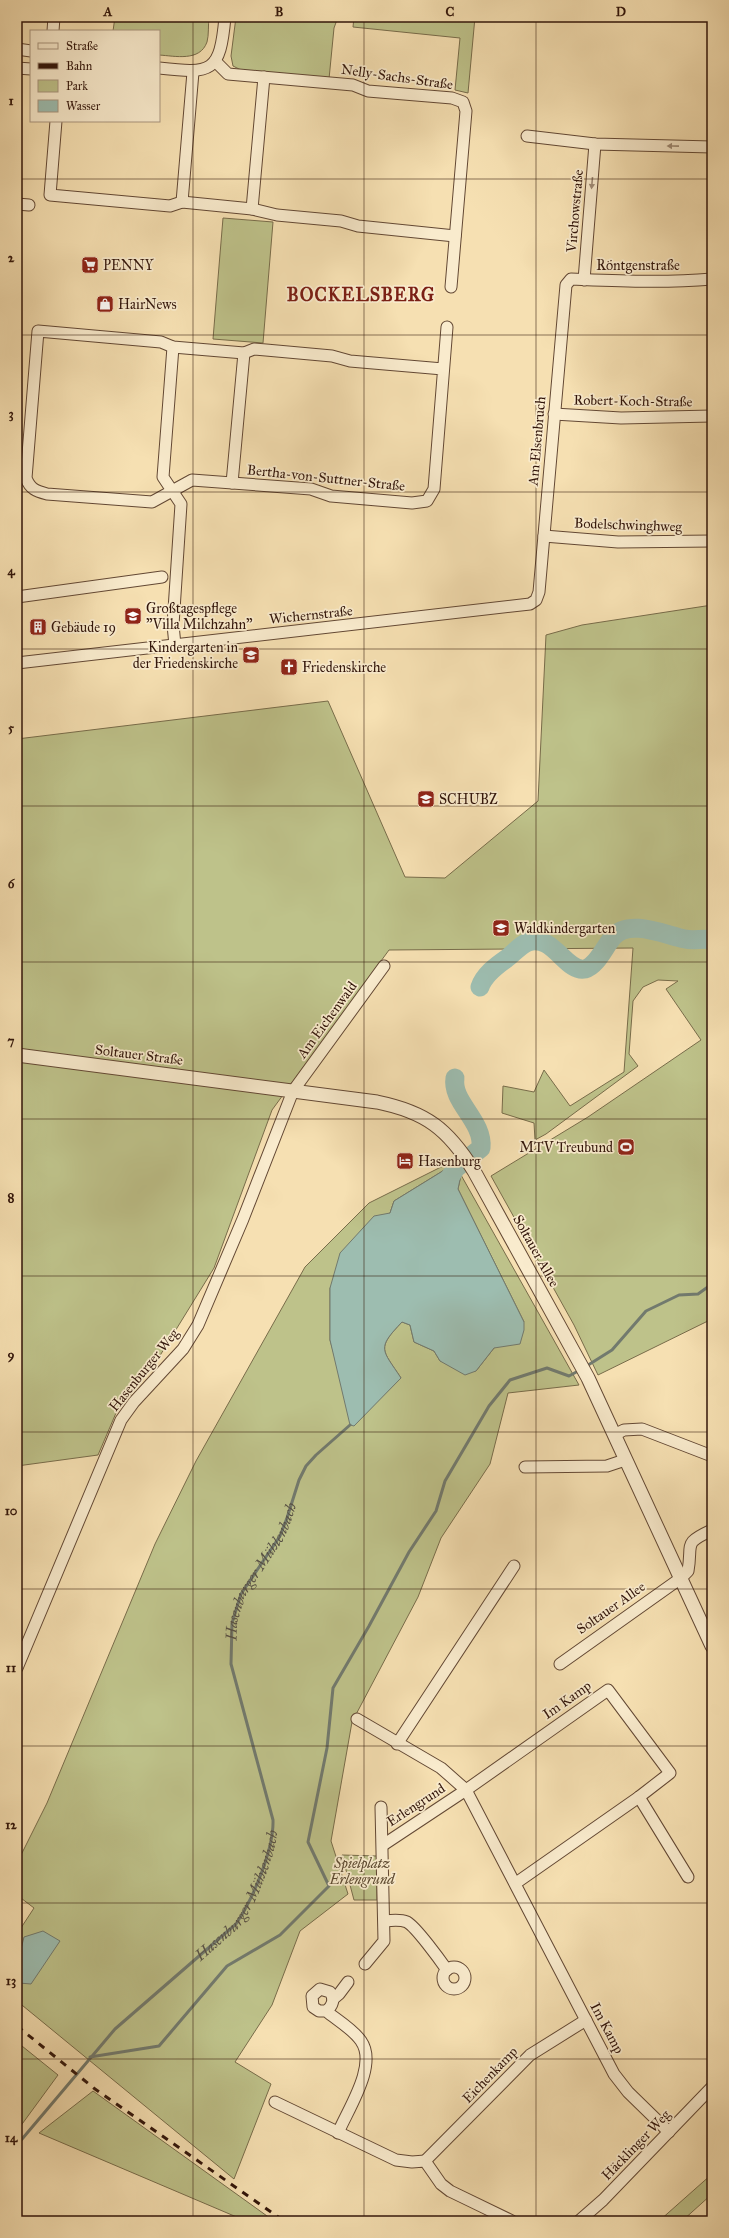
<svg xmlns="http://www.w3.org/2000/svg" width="729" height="2238" viewBox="0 0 729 2238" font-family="'IM FELL Great Primer',serif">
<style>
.green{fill:#bec28a;stroke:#786c4a}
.water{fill:#9dbdb0;stroke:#727a6e}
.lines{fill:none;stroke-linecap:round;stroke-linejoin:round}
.stream{stroke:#727a6e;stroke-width:3}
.river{stroke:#9dbdb0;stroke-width:19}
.minor-casing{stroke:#634834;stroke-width:13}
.tertiary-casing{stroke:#634834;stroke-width:15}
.minor{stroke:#f9ebcd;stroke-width:11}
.tertiary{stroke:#f9ebcd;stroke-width:13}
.rail{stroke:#32150a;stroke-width:3;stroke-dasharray:7 7;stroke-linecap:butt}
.oneway{fill:#9f8b75}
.grid{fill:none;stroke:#32150a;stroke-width:1;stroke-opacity:0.55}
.labels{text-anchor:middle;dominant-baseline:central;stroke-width:3.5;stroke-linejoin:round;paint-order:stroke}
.street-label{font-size:14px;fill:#32150a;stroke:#f9ebcd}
.poi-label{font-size:14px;fill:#32150a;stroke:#f9ebcd;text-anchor:start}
.park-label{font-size:14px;font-style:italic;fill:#5c4930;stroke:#f9ebcd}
.water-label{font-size:15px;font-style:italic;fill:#575044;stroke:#f9ebcd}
.district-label{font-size:18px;font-weight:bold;letter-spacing:1px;fill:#7a1f14;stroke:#f9ebcd}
.neatline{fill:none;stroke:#32150a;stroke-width:1.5}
.grid-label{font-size:13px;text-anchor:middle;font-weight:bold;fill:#32150a}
</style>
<rect width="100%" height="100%" fill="#f6e0b2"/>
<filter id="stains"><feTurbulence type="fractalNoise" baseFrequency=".005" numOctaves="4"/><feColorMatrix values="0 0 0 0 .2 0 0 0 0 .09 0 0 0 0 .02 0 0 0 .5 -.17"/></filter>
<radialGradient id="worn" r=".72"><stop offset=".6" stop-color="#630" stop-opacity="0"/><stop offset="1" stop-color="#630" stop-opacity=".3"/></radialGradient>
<g class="green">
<path d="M115 17H209C208 25 209 35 207 42 200 62 175 56 159 55V31H113Z"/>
<path d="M236 17H338L334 28 329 79 241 70 233 66 231 56Z"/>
<path d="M354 17H475L468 93 455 90 460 38 353 27Z"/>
<path d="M223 218 273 222 263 343 213 339Z"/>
<path d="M712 605V1319L598 1375 574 1325 491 1176 588 1117 701 1040 666 989 678 981 658 980 643 987 633 1001 629 1054 638 1066 546 1134 535 1140 534 1123 502 1113 503 1086 534 1092 544 1070 570 1106 624 1072 633 948 389 950 272 1110 214 1268 156 1362 116 1413 98 1455 17 1466V739L328 701 405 877 445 878 538 801 546 635 582 625Z"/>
<path d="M453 1161 454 1164 394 1201 390 1213 330 1288V1340L354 1425 401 1378C382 1349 376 1349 402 1322L410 1325 414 1342 434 1351 440 1361 476 1371 494 1348 524 1322 458 1189 461 1175 579 1385 508 1393 490 1464 441 1538 418 1597 352 1722 331 1841 348 1894 300 1931 272 2005 235 2062 271 2084 234 2179 17 2001V1934L34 1908 17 1895V1863L47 1803 155 1544 196 1461 305 1267 369 1203Z"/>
<path d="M342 1855 377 1856V1900H354Z"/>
<path d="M17 2042 58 2075 17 2131Z"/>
<path d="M93 2091 274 2221H246L39 2133Z"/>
<path d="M712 2174V2194L682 2221H659Z"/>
</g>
<g class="water">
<path d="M454 1164 461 1175 458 1189 524 1322V1330L520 1344 494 1348 476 1371 465 1375 440 1361 434 1351 414 1342 410 1325 402 1322C376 1349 382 1349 401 1378L354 1426 350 1425 330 1340V1288L340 1253 374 1216 390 1213 394 1201Z"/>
<path d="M43 1931 60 1941 31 1984 19 1983 17 1965 24 1937Z"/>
</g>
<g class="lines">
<g class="stream">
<path d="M585 1367 612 1350 646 1311 679 1295 698 1294 712 1284"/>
<path d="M90 2057 159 2046 227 1966 280 1935 329 1886 308 1842 327 1748 333 1688 369 1626 409 1552 436 1511 445 1481 489 1406 510 1380 547 1368 569 1376 580 1370"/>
<path id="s1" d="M17 2145 115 2029 236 1924C253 1899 274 1849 273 1820L231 1664 232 1623 241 1594 280 1536 287 1518 299 1480 306 1466 316 1455 350 1425"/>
</g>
<g class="river">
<path d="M480 987C484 975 496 966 506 959 513 954 520 945 528 942 553 933 566 973 585 969 597 966 605 946 613 937 629 918 665 935 685 939 694 941 703 938 712 940"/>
<path d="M442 1189 456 1168 481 1148C484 1121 451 1102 455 1078"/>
</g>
<defs>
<g id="minor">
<path d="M53 31 54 17"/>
<path d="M17 49 31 51"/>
<path d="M215 61 228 74 353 85 368 91 452 98 463 102 466 111 451 287"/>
<path d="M17 68 31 69"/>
<path d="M159 68C212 74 220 73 225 17"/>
<path d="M56 121 50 195 170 206 182 202 252 209 277 215 341 221 358 226 455 236"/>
<path d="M527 136 595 144 712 147"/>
<path d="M182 202 193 72"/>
<path d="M17 204 29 205"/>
<path d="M252 209 264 77"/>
<path d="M584 280 595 144"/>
<path d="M173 347 163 477 181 504 173 625 175 645"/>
<path d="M443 369 350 361 332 356 266 350 254 349 244 353 173 347 161 342 38 331 26 478C30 489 36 491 47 494L152 502 192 480 311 489 331 496 412 503 427 501 434 489 447 327"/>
<path d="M554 414 621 418 712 416"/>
<path d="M232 483 244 353"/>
<path d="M544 536 618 542 712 541"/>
<path d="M17 597 162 577"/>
<path d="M17 663 530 604 536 600 539 592 566 285 571 279C618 281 665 283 712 279"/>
<path d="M614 1435 624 1430 642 1429 712 1456"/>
<path d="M525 1467 607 1466 625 1460"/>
<path d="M560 1664 681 1578 688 1571C693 1543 682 1544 712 1530"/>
<path d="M17 1668 121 1420 134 1402 183 1349 198 1325 243 1219 293 1091 384 966"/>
<path d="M357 1719 441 1768 466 1790 614 2074 628 2092 669 2132"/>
<path d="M397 1744 514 1566"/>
<path d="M639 1797 688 1877"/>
<path d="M383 1845 466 1790 608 1690 670 1773 639 1797 516 1883"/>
<path d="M385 1921C392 1920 400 1919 407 1922 416 1927 440 1960 447 1970"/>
<path d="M365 1964 384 1941 381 1807"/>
<circle cx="454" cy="1978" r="11"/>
<path d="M333 1999 339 1994 348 1982"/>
<path d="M326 2011C333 2006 335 1999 330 1992L320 1989 312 1996 313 2007 319 2011H326C337 2020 353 2029 361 2041 378 2065 348 2109 338 2133"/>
<path d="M275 2102 396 2160 412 2162 425 2161 441 2184 450 2191 512 2221"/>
<path d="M425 2161 530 2055 586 2020"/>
<path d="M579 2221 603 2200 712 2087"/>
</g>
<path id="tertiary" d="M17 1055 377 1102C426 1112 448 1129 474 1171L588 1378 712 1646"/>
</defs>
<use href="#minor" class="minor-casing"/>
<use href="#tertiary" class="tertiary-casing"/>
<use href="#minor" class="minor"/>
<use href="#tertiary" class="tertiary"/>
<path class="rail" d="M17 2026 95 2089 284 2221"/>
</g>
<defs><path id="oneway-solid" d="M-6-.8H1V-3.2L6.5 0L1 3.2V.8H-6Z"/></defs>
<g class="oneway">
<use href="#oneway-solid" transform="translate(673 146) rotate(-179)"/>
<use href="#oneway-solid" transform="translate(592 183) rotate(95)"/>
</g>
<path class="grid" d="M193 17V2221M364 17V2221M536 17V2221M17 179H712M17 335H712M17 492H712M17 649H712M17 806H712M17 962H712M17 1119H712M17 1276H712M17 1432H712M17 1589H712M17 1746H712M17 1903H712M17 2059H712"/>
<defs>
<symbol id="supermarket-square" viewBox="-11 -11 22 22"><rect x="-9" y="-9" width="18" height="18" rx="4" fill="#8f2418" stroke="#f9ebcd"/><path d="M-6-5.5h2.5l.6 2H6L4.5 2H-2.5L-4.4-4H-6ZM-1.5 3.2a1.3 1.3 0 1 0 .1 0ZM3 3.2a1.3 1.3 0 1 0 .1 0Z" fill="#fff"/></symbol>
<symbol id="shop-square" viewBox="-11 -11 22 22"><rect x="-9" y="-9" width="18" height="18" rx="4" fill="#8f2418" stroke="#f9ebcd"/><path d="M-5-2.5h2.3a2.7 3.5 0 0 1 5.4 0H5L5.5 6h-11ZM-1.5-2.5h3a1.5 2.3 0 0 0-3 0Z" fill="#fff"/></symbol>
<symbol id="school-square" viewBox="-11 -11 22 22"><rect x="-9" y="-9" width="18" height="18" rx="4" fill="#8f2418" stroke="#f9ebcd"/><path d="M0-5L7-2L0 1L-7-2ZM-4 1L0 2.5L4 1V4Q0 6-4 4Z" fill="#fff"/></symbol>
<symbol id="building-square" viewBox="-11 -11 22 22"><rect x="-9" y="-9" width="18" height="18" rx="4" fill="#8f2418" stroke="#f9ebcd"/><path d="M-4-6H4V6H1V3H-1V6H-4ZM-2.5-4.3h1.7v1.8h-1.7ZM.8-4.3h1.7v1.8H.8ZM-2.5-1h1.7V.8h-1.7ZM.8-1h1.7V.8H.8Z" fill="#fff"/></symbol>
<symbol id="church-square" viewBox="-11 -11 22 22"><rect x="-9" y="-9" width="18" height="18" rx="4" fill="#8f2418" stroke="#f9ebcd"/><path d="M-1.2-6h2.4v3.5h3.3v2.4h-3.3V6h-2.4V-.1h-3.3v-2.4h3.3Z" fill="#fff"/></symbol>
<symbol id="university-square" viewBox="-11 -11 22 22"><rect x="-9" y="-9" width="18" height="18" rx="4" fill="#8f2418" stroke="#f9ebcd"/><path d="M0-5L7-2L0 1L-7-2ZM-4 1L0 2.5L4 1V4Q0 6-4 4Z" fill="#fff"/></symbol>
<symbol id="stadium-square" viewBox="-11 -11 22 22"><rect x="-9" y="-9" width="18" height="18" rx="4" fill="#8f2418" stroke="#f9ebcd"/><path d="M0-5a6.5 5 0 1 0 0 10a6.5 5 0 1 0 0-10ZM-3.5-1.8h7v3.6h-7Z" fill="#fff"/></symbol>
<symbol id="hotel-square" viewBox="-11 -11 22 22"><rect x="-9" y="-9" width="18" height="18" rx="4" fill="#8f2418" stroke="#f9ebcd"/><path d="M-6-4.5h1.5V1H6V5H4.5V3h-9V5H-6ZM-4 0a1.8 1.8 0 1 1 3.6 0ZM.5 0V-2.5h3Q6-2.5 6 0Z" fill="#fff"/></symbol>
</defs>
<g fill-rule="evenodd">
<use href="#supermarket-square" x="80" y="255" width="20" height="20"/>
<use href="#shop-square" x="95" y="294" width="20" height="20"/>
<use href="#school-square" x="123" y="606" width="20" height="20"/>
<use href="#building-square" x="28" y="617" width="20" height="20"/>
<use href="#school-square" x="241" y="645" width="20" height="20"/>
<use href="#church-square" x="279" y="657" width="20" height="20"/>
<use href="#university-square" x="416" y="789" width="20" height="20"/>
<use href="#school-square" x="491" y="918" width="20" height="20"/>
<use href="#stadium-square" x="616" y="1137" width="20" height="20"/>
<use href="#hotel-square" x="395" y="1151" width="20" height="20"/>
</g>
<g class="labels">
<g class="street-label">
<text transform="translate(397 77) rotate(8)">Nelly-Sachs-Straße</text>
<text transform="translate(575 211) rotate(-85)">Virchowstraße</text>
<text x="638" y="265">Röntgenstraße</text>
<text transform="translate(633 401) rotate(1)">Robert-Koch-Straße</text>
<text transform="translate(537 441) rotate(-85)">Am Elsenbruch</text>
<text transform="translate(326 478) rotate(6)">Bertha-von-Suttner-Straße</text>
<text transform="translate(628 525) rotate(2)">Bodelschwinghweg</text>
<text transform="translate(311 615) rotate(-6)">Wichernstraße</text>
<text transform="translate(327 1020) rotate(-54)">Am Eichenwald</text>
<text transform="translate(139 1055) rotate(7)">Soltauer Straße</text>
<text transform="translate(536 1251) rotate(61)">Soltauer Allee</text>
<text transform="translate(144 1370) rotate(-51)">Hasenburger Weg</text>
<text transform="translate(611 1608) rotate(-35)">Soltauer Allee</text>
<text transform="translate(567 1700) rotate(-35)">Im Kamp</text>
<text transform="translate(416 1805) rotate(-33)">Erlengrund</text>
<text transform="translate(607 2028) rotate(62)">Im Kamp</text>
<text transform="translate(490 2075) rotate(-46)">Eichenkamp</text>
<text transform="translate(636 2145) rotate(-46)">Häcklinger Weg</text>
</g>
<g class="poi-label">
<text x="103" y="265">PENNY</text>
<text x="118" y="304">HairNews</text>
<text x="146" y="608">Großtagespflege<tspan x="146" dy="16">"Villa Milchzahn"</tspan></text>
<text x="51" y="627">Gebäude 19</text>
<text x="238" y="647" text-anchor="end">Kindergarten in<tspan x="238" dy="16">der Friedenskirche</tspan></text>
<text x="302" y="667">Friedenskirche</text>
<text x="439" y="799">SCHUBZ</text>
<text x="514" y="928">Waldkindergarten</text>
<text x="613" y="1147" text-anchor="end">MTV Treubund</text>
<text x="418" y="1161">Hasenburg</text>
</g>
<g class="park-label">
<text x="362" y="1863">Spielplatz<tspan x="362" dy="16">Erlengrund</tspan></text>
</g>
<g class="water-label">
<text stroke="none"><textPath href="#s1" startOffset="685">Hasenburger Mühlenbach</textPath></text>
<text stroke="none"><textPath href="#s1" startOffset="337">Hasenburger Mühlenbach</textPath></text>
</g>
<g class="district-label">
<text x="361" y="295">BOCKELSBERG</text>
</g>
</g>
<rect width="729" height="2238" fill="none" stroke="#f6e0b2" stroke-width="44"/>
<rect x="30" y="30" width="130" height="92" fill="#f9ebcd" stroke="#a9957f"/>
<rect x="38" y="43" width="20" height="6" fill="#f9ebcd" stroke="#a9957f"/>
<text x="66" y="50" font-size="12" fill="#32150a">Straße</text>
<rect x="38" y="63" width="20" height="6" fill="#32150a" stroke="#a9957f"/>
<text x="66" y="70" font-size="12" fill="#32150a">Bahn</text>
<rect x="38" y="80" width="20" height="12" fill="#bec28a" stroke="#a9957f"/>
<text x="66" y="90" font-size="12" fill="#32150a">Park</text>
<rect x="38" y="100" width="20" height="12" fill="#9dbdb0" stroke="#a9957f"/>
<text x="66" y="110" font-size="12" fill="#32150a">Wasser</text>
<rect x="22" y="22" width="685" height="2194" class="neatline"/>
<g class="grid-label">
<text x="108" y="16">A</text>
<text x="279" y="16">B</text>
<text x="450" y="16">C</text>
<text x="621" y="16">D</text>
<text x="11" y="105">1</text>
<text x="11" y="262">2</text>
<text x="11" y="418">3</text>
<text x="11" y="575">4</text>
<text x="11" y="732">5</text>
<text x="11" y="888">6</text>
<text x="11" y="1045">7</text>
<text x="11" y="1202">8</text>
<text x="11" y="1359">9</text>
<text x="11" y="1515">10</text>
<text x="11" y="1672">11</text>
<text x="11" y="1829">12</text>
<text x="11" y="1985">13</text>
<text x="11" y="2142">14</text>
</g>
<rect width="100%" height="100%" filter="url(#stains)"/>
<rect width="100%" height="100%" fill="url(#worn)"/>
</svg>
